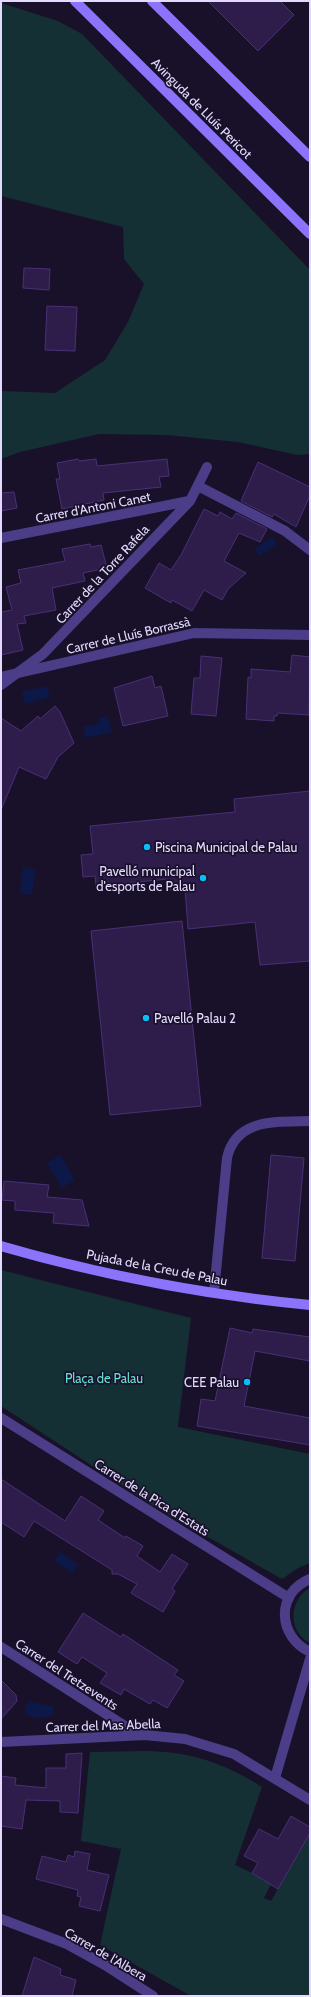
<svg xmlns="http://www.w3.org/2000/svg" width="311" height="1997" viewBox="0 0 311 1997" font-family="Cabin,sans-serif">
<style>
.green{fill:#143034}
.water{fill:#0c1848}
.building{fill:#2e1d4a;stroke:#493076}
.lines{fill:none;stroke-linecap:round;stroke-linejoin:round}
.street{stroke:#4c3d88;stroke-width:10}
.secondary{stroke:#8c73fc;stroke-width:10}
.poi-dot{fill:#0abdfa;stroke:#19112a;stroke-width:1.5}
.labels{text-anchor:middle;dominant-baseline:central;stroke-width:3.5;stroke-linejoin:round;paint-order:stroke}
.street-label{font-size:13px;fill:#e4dafe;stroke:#19112a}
.poi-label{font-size:13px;fill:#e4dafe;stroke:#19112a;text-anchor:start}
.park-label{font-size:13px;fill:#66dfd4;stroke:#19112a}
</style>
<rect width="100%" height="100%" fill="#19112a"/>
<g class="green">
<path d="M1 3 58 21 82 34 310 270V454L297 455 238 442 166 435 99 434 20 452 1 459V391L55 393 105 360 128 322 144 284 124 259 123 227 1 196Z"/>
<path d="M1 1270 191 1318 178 1427 310 1454V1563L298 1568 282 1579 155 1507 1 1406Z"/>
<path d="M310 1588V1643C287 1632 289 1599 310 1588Z"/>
<path d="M147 1751C192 1752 224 1763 262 1787L235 1865 252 1873 271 1884 264 1898 271 1901 310 1833V1996H191L100 1945 121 1849 81 1841 90 1752Z"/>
</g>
<g class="water">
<path d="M272 537 277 544 260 556 255 549Z"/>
<path d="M47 686 50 697 25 704 22 692Z"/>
<path d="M108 716 112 732 86 738 83 727 100 723 99 718Z"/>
<path d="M23 868 35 869 32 895 20 893Z"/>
<path d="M60 1155 75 1180 62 1188 47 1163Z"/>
<path d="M60 1552 78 1564 72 1573 54 1561Z"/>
<path d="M30 1702 53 1706 54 1714C44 1719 35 1719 25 1714V1706Z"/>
</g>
<g class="building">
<path d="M208 1H280L294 15 258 51Z"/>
<path d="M24 268 50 269 49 290 23 288Z"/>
<path d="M47 306 77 307 75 351 45 350Z"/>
<path d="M78 459 79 461 96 459 97 466 167 459 169 476 159 477 161 487 103 493 104 500 62 509 56 479H60L57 463Z"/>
<path d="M258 462 310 487V495L296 527 274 514 272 517 241 501Z"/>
<path d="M14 492 17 508 1 511V493Z"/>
<path d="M204 509 218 516 220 512 232 519 236 513 267 529 260 542 239 533 224 561 246 573 228 589 222 600 204 590 192 611 172 600 171 603 145 588 159 563 171 570 181 555Z"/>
<path d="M90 544 91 547 101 545 107 568 83 573 85 581 52 588 56 610 24 616 26 623 17 624 23 650 1 655V612L12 610 6 587 21 583 18 570 65 561 62 549Z"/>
<path d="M292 655 310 657 309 715 278 713 277 716H274V721L246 719 248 677 251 678V669L290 672Z"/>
<path d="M201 656 222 658 216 716 191 714 194 678H200Z"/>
<path d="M152 676 155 688 161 686 168 716 123 726 114 688Z"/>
<path d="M55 706 60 712 74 743 58 757 46 779 19 767 1 810V718L21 731 38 716 40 719Z"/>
<path d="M310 791V961L260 965 255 922 188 929 185 888 169 890 168 879 96 886 95 876 83 877 81 855 93 854 90 826 235 812 234 799Z"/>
<path d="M182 921 201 1106 110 1115 91 931Z"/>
<path d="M271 1155 304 1158 295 1261 262 1258Z"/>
<path d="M4 1181 49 1185 47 1197 82 1200 89 1226 53 1223 54 1213 15 1210V1201L2 1200Z"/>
<path d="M230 1328 252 1333 253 1329 310 1337V1361L255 1351 244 1406 310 1418V1445L197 1426 201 1399 215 1401Z"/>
<path d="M1 1479 65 1521 81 1496 104 1511 98 1520 125 1538 126 1536 143 1546 137 1556 160 1572 172 1554 188 1564 172 1589 175 1591 163 1612 131 1593 137 1584 118 1574H112V1570L34 1521 24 1537 1 1522Z"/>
<path d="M83 1613 121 1637 123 1634 178 1670 174 1675 184 1681 167 1708 153 1700 150 1704 124 1689 121 1695 100 1683 107 1673 82 1657 77 1664 58 1652Z"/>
<path d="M1 1680 16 1695 17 1701 1 1719Z"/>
<path d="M82 1753 78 1813 60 1812V1801L26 1800 22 1829 1 1826V1776L16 1778 15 1785 46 1788V1768H66V1754Z"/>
<path d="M291 1816 310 1827V1833L278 1889 252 1873 258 1863 244 1856 259 1829 278 1839Z"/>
<path d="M75 1851 90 1854 87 1870 109 1875 100 1911 79 1906 81 1897 77 1896 78 1890 36 1879 42 1856 66 1862 68 1855 74 1857Z"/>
<path d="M34 1957 61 1969 60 1975 76 1980 72 1996H22Z"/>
</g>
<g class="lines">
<g class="street">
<path d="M198 486 285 531 310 550"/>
<path d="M1 538 189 501"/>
<path d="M1 677 194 633 310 635"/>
<path d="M1 685 43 654 190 501 207 467"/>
<path d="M214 1292 227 1158C236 1118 277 1122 310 1121"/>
<path d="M1 1418 289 1598"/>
<path d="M310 1579C275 1593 278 1637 310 1652"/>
<path d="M1 1647 139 1735"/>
<path d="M1 1742 145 1735 185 1739 234 1754 310 1800"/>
<path d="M275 1778 310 1659"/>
<path d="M1 1919 67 1944 105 1965 153 1996"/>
</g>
<g class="secondary">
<path d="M75 1 310 234"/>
<path d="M152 1 310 157"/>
<path d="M1 1246C101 1275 206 1295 310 1305"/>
</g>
</g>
<g class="poi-dot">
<circle cx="147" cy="847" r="4"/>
<circle cx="203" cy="878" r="4"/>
<circle cx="146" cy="1018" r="4"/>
<circle cx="247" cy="1382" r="4"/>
</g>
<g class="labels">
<g class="street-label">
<text transform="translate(202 108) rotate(45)">Avinguda de Lluís Pericot</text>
<text transform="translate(93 507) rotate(-11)">Carrer d'Antoni Canet</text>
<text transform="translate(102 574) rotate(-47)">Carrer de la Torre Rafela</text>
<text transform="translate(128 635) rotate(-13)">Carrer de Lluís Borrassà</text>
<text transform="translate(157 1267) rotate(11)">Pujada de la Creu de Palau</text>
<text transform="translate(152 1497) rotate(32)">Carrer de la Pica d'Estats</text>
<text transform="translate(67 1674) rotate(33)">Carrer del Tretzevents</text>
<text transform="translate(103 1725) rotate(-2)">Carrer del Mas Abella</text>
<text transform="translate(106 1954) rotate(30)">Carrer de l'Albera</text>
</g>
<g class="poi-label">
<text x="155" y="847">Piscina Municipal de Palau</text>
<text x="195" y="871" text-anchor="end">Pavelló municipal<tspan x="195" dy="15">d'esports de Palau</tspan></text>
<text x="154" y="1018">Pavelló Palau 2</text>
<text x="239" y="1382" text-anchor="end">CEE Palau</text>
</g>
<g class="park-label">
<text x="104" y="1378">Plaça de Palau</text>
</g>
</g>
<rect width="311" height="1997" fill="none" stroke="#e4dafe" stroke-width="4"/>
</svg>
